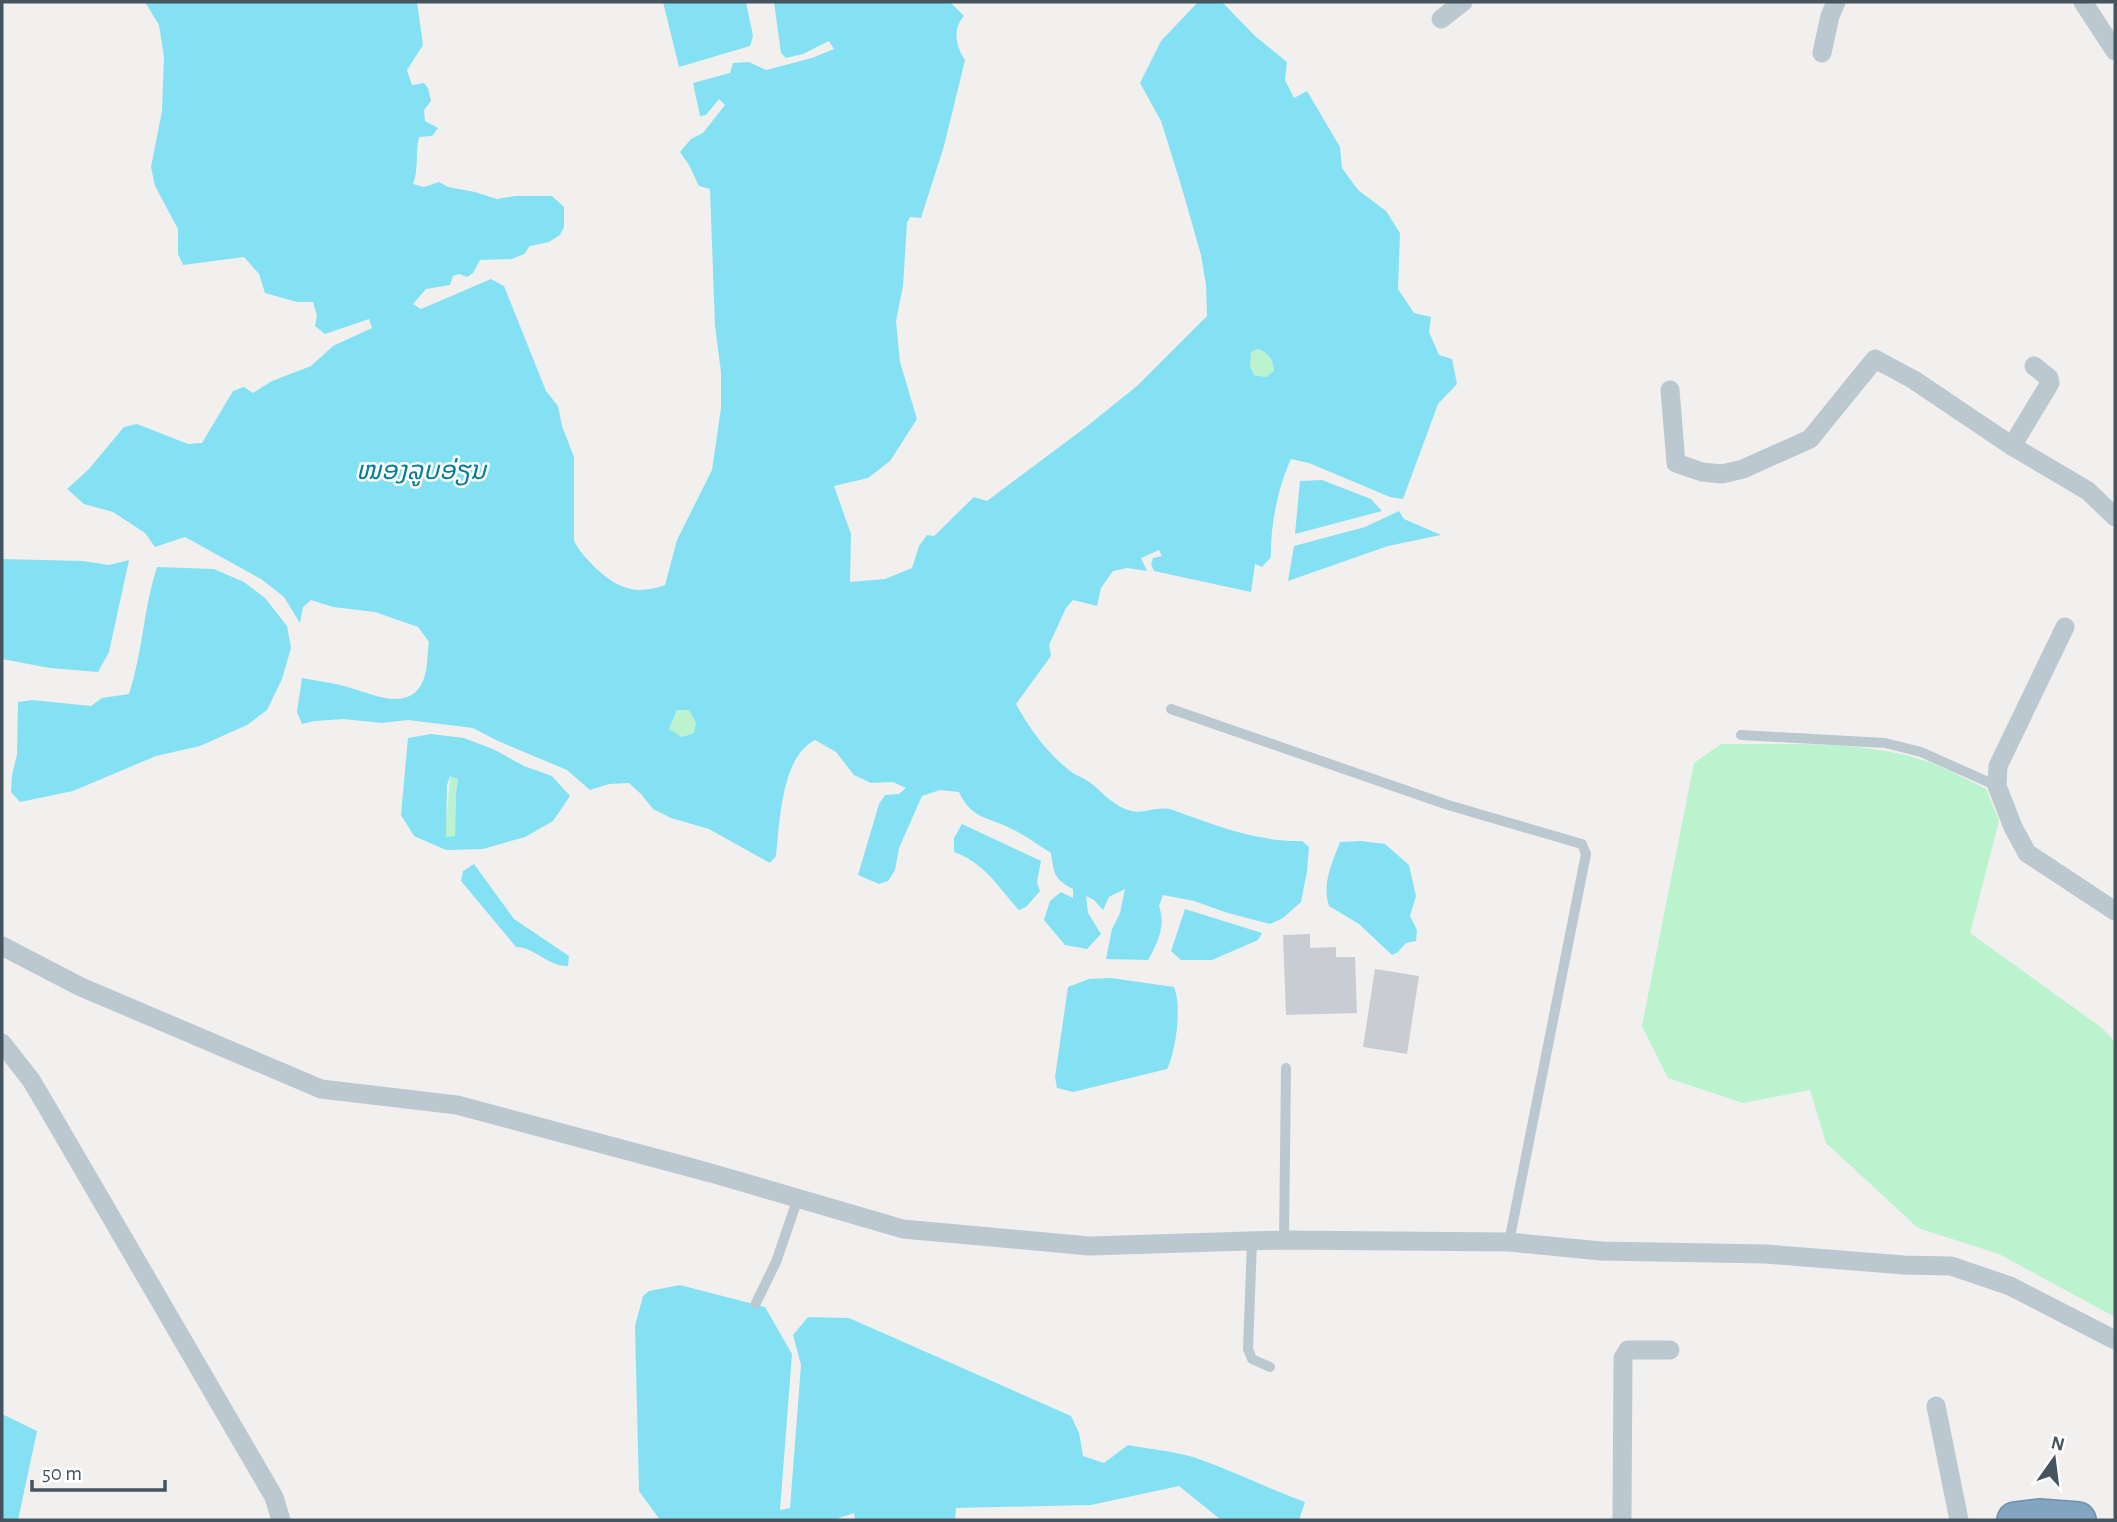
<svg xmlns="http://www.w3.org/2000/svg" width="2117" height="1522" viewBox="0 0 2117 1522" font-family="'Alegreya Sans','Noto Sans Lao',sans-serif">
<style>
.green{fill:#baf3ce}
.water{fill:#84e1f3;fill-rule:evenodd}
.building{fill:#c9ccd2}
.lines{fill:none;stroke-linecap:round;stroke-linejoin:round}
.highway-casing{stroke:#6e90ae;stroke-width:38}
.lane{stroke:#bcc8d0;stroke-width:10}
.street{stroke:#bcc8d0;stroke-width:19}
.highway{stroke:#83a5c2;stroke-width:35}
.labels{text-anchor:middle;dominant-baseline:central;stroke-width:5;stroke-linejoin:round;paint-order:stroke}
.water-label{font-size:26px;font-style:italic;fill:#037e96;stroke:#fff}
</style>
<rect width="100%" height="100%" fill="#f2efef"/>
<g class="green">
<path d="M1257 349C1268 353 1274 360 1274 371L1266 377 1254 375 1250 366 1251 352Z"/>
<path d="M677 710H689L696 723 694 733 682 737 669 729Z"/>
<path d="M1721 744C1791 745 1869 739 1937 765 1953 772 1970 781 1986 789L1999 821 1970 933 2102 1028 2115 1042V1317L1999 1254 1918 1228 1826 1143 1810 1090 1743 1103 1668 1078 1642 1026 1694 763Z"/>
<path d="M450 776 458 779 456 793 455 837H445Z"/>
</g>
<g class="water">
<path d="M145 2H417L423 45 407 70 412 85 424 83 428 88 431 101 424 110 425 121 438 128 432 136 419 137C415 153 419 169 413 184L424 187 439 182 448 187 475 192 497 199 515 196H552L564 207V227L560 235 549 242 530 246 524 254 512 259 480 260 473 273 467 277 459 274 453 276 450 285 426 289 413 304 421 309 491 279 504 286 546 391 558 406 562 426 574 457V541C583 558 608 583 627 588 639 592 654 589 665 585L677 540 712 470 721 408V372L715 326 710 189 699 186 689 165 680 152 691 139 703 133 725 105 719 99 706 115 700 116 693 83 730 73 733 63 749 62 766 70 812 58 834 49 829 41 803 54 786 58 781 53 774 2H950L964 16C952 29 956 47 965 60L944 146 921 218 910 217 907 223 903 286 896 321 900 362 917 419 890 461 868 478 834 486 851 534 850 582 885 579 912 568 919 546 927 535 934 536 974 497 987 501 1086 427 1137 386 1207 316 1206 285 1201 255 1181 185 1161 121 1140 83 1161 41 1198 2H1222L1255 36 1287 62 1285 80 1294 98 1307 91 1340 147 1342 168 1358 190 1386 211 1400 233 1398 289 1414 313 1431 317 1429 332 1439 355 1452 359 1457 384 1438 404 1403 499 1390 497 1309 463 1291 459C1278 487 1270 526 1271 557L1262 567 1255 564 1251 592 1154 571 1151 564 1153 558 1162 556 1159 550 1141 558 1147 571 1127 568 1113 571 1101 588 1097 606 1073 600 1066 608 1049 645 1051 656 1016 704C1030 729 1046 752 1069 770 1076 776 1085 778 1092 784 1104 794 1115 807 1131 811 1145 814 1158 805 1173 810 1214 825 1257 842 1302 841L1309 847 1307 871 1301 902 1283 918 1270 924 1228 913 1194 901 1163 895 1159 906C1166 925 1158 942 1148 960L1106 959 1112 929 1120 913 1125 889 1109 897 1103 910 1094 900 1086 896 1088 913 1101 934 1087 949 1065 945 1044 920 1050 901 1061 892 1073 898V889C1054 879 1054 874 1051 853 1038 845 1026 836 1012 829 989 817 971 819 959 792L940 790 922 796 899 848 895 870 888 881 879 884 858 875 879 804 885 795 899 794 906 788 893 782 871 783 854 775 836 752 815 740C781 757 780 822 776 856L770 863 709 829 671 818 653 809 641 794 629 783 609 784 590 790 567 770 498 741 473 728 408 720 382 723 343 719 315 721 302 724 297 712 302 678C318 681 335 683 351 688 372 694 406 711 421 685 428 674 427 654 429 642L418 627 375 612 333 607 311 600 303 607 300 623 284 597 261 579 185 537 155 547 145 533 113 512 84 504 67 489 88 470 124 427 137 424 188 444 202 443 233 391 244 387 253 393 272 381 311 366 333 346 372 328 369 319 325 334 315 326 317 316 313 302H297L265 293 259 274 244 257 183 265 178 254V229L155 186 151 167 162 111 164 57 159 25ZM1258 349C1268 353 1274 360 1274 371L1266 377 1254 375 1250 366 1251 352ZM677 710H689L696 723 694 733 682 737 669 729Z"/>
<path d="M663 2H746L753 36 750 46 679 67Z"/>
<path d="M1322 480 1371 499 1382 511 1295 534 1300 481Z"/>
<path d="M1399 511 1404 519 1441 535 1388 546 1288 581 1294 546 1365 527Z"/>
<path d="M2 559 83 561 109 565 129 560 109 652 98 672 50 668 2 659Z"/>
<path d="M157 567 214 569 244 582 265 598 287 626 291 648 282 679 267 710 247 725 200 746 156 756 73 791 20 802 11 792 12 775 17 755 18 702 32 700 91 706 102 698 129 694C143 652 143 610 157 567Z"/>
<path d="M431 734 464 738 493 749 524 766 552 776 570 796 553 821 525 837 483 849 446 850 414 836 401 815 408 738ZM450 776 458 779 456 793 455 836 446 837 447 785Z"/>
<path d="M962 824 1041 861 1037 882 1040 891 1026 907 1019 910C997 886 986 864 954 852V838Z"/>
<path d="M1361 841 1385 844 1409 865 1416 896 1410 916 1417 930 1416 941 1406 943 1398 952 1392 955 1359 924 1329 906C1322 883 1332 863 1340 842Z"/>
<path d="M474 864 514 919 569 956 568 966C548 967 535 947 516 947L461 881 463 871Z"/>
<path d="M1185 909 1262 933 1258 940 1212 960H1181L1171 951Z"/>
<path d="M1111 978 1174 987C1182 1006 1176 1051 1167 1069L1073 1092 1057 1088 1055 1077 1068 987 1089 979Z"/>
<path d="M680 1285 765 1307 792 1354 780 1510 790 1508 801 1365 793 1335 808 1317 849 1318 1071 1416 1079 1433 1083 1456 1104 1463 1128 1445C1149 1449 1172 1451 1193 1457 1231 1470 1267 1488 1305 1502L1299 1520H1221L1179 1486 1091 1505 956 1508 955 1520H855L854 1513 833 1520H660L639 1491 635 1326 643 1296 649 1291Z"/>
<path d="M2 1414 37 1431 18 1520H2Z"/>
</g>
<g class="building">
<path d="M1310 934V948L1336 947V957H1355L1357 1013 1286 1015 1283 935Z"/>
<path d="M1375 969 1419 976 1407 1054 1363 1047Z"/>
</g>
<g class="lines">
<defs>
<path id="highway" d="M2015 1520 2039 1517 2078 1520"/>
</defs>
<use href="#highway" class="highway-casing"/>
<g class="lane">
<path d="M1171 709 1448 805 1582 844 1586 854 1509 1242"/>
<path d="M1741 735 1885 743 1921 752 1997 786"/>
<path d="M1284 1240 1286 1068"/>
<path d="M1252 1241 1248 1349 1252 1359 1270 1367"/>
<path d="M756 1303 776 1262 798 1198"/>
</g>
<g class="street">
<path d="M2083 2 2115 51"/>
<path d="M1441 19 1463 2"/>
<path d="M1822 53 1830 16 1836 2"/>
<path d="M1670 390 1676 463 1702 472 1722 474 1743 469 1810 439 1875 359 1914 380 2012 446 2088 491 2115 517"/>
<path d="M2012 446 2050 383 2049 378 2034 366"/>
<path d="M2065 627 1998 766 1997 786 2013 827 2027 853 2115 911"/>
<path d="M2 946 81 987 321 1089 457 1105 711 1173 903 1229 1089 1246 1284 1240 1509 1242 1601 1251 1766 1254 1904 1265 1951 1266 2010 1286 2115 1340"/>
<path d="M2 1043 31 1080 47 1107 274 1497 281 1520"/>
<path d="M1936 1406 1959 1520"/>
<path d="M1622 1520 1623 1358 1628 1350H1670"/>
</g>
<use href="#highway" class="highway"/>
</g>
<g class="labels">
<g class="water-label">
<text x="421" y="471">ໜອງລູບອ່ຽນ</text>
</g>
</g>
<rect width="2117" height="1522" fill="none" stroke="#46545f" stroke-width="7"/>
<g transform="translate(2054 1459) rotate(14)" stroke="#ffffff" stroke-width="5" paint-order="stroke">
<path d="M0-5L12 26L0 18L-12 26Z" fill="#46545f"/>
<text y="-10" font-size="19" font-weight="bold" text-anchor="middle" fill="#46545f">N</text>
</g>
<path d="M32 1480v10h133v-10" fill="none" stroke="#46545f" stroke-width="3.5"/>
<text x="42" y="1480" font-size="21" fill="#46545f" stroke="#ffffff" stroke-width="5" paint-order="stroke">50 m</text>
</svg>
